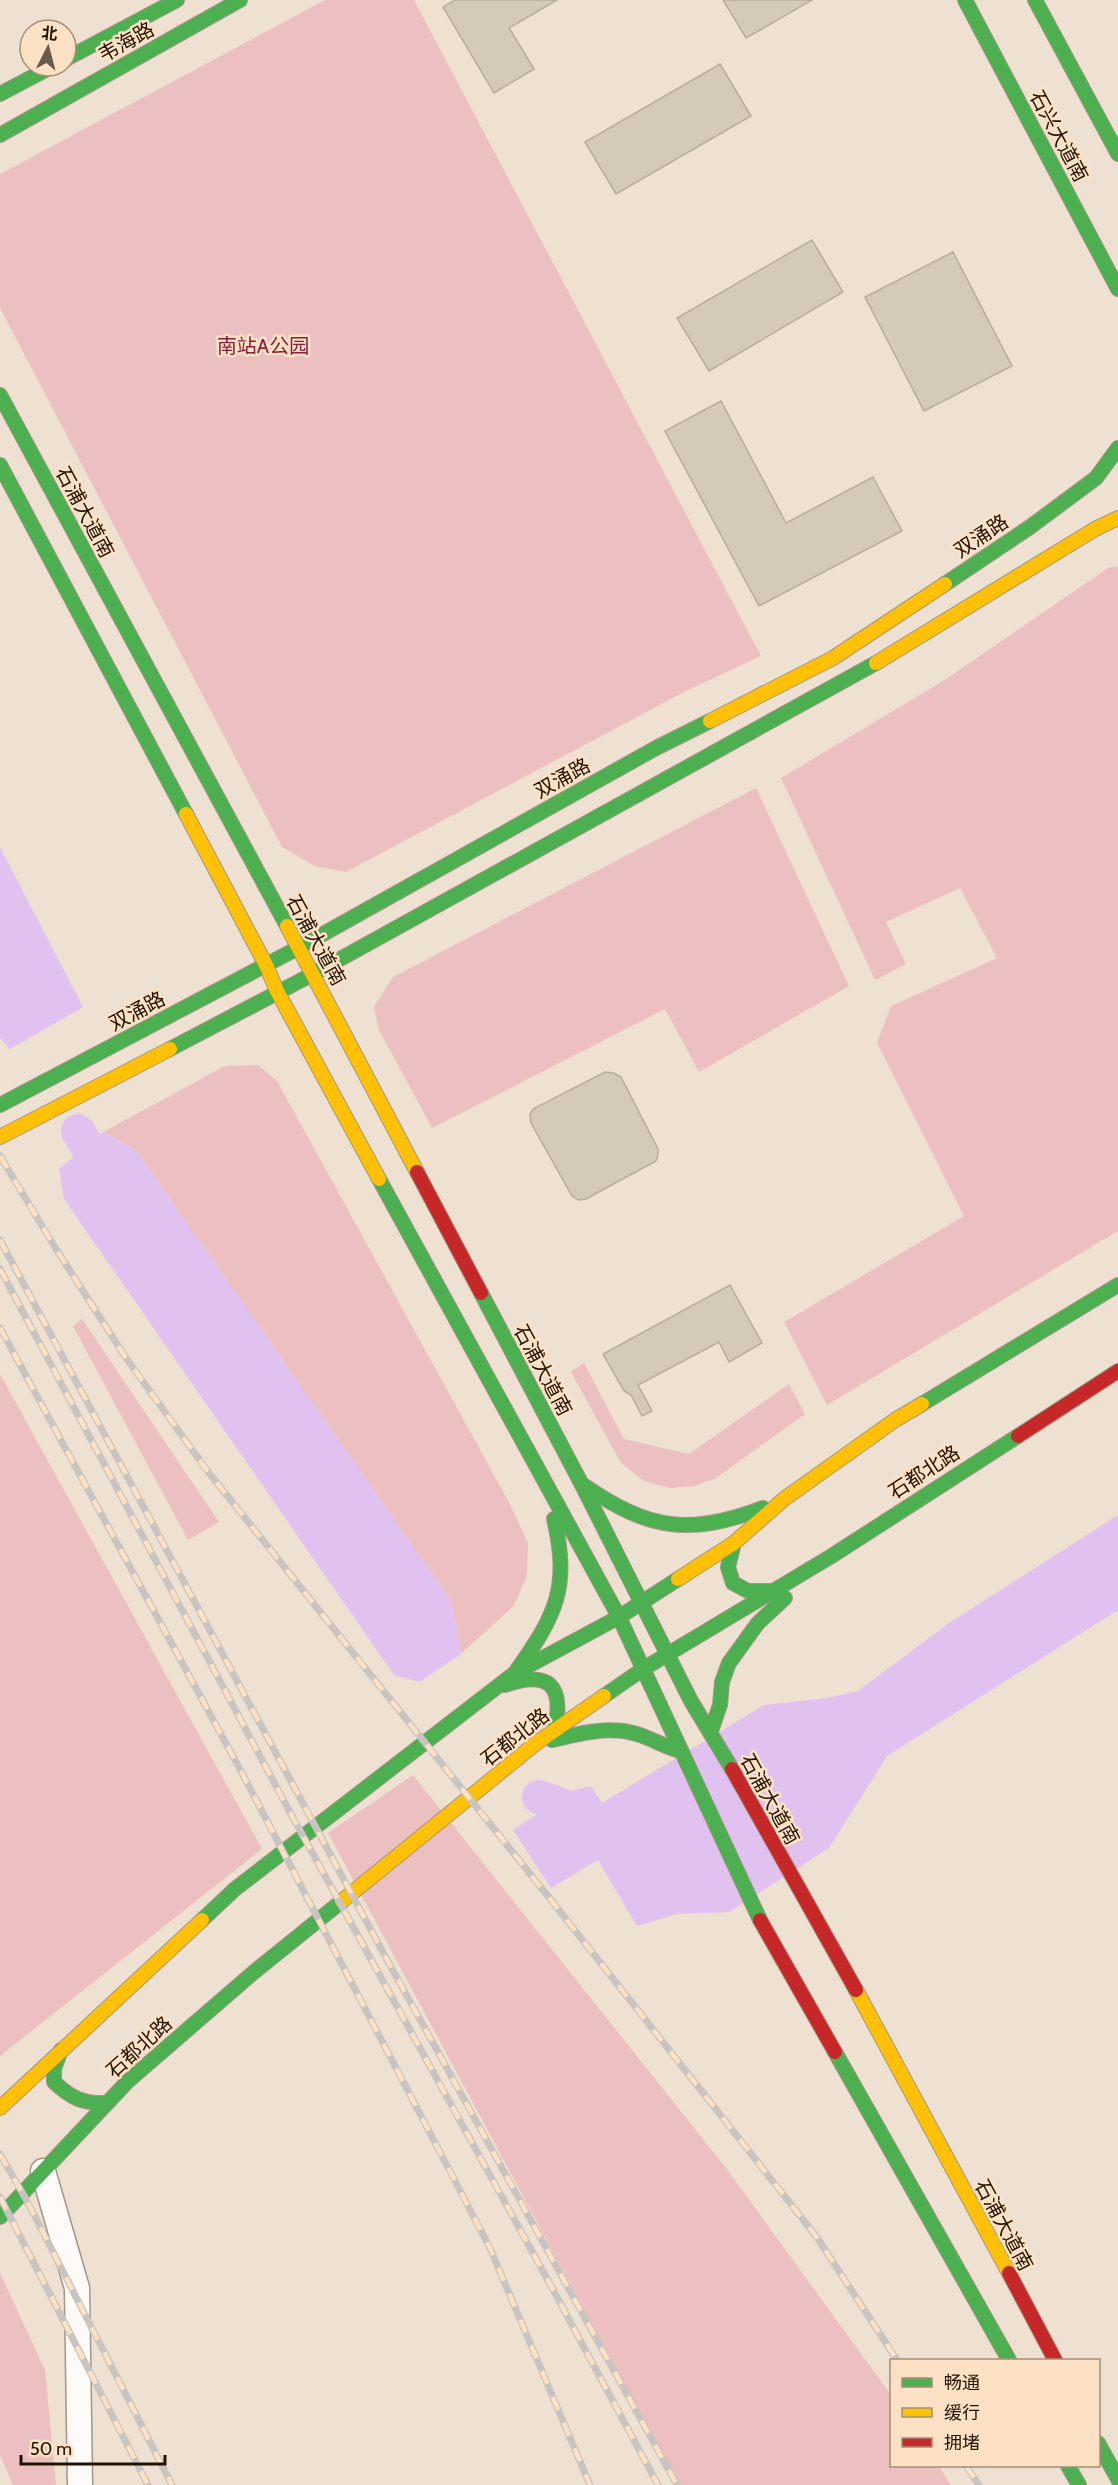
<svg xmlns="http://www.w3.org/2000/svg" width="1118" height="2485" viewBox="0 0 1118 2485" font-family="Cabin,'Noto Sans SC',sans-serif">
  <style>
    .green { fill: #ecc0c0 }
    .water { fill: #e0c1f0 }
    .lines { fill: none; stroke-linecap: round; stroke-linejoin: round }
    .river { stroke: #e0c1f0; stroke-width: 34 }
    .building { fill: #d5cab8; stroke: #b7ad9b; stroke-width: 1.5 }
    .street-casing { stroke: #a49686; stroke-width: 27 }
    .fast-casing { stroke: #a49686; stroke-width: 16 }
    .slow-casing { stroke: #a49686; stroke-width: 16 }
    .jam-casing { stroke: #a49686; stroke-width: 16 }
    .street { stroke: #fdfaf8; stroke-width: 24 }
    .fast { stroke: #4caf50; stroke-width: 14 }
    .slow { stroke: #ffc107; stroke-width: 14 }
    .jam { stroke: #c62828; stroke-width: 14 }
    .rail-casing { stroke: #c9c4bf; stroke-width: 7 }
    .rail { stroke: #fce1c5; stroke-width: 4.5; stroke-dasharray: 14; stroke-linecap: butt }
    .labels { text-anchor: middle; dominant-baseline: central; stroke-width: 5; stroke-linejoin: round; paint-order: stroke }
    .street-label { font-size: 20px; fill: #211202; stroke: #fce1c5 }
    .park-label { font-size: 20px; fill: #871f3d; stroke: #fce1c5 }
  </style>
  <rect width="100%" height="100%" fill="#efe1d2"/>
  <g class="green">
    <path d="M325,0H414L761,656L686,691L346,872L315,866L282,847L0,308V174Z"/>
    <path d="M1118,566V1231L827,1405L784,1322L964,1216L877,1043L891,1006L997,958L960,888L886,922L906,964L875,980L781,778L943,681L1108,568Z"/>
    <path d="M756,788L849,986L699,1072L665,1009L432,1128L379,1030L374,1007L393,977Z"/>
    <path d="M258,1065L277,1081L510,1504L528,1543L527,1575L514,1606L462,1653L450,1599L136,1150L103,1132L225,1066Z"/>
    <path d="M82,1319L219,1522L188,1540L73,1326Z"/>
    <path d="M584,1363L624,1439L689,1454L789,1384L805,1414L716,1478L695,1486L670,1488L644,1481L621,1463L571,1372Z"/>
    <path d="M0,1374L262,1849L0,2056Z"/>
    <path d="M413,1775L726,2168L891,2395L892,2466H939L951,2485H678L328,1833Z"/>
    <path d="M0,2273L45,2370L56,2485H13L0,2455Z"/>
  </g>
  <g class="water">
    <path d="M0,847L83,1007L10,1049L0,1038Z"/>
    <path d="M103,1132L136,1150L450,1599L462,1653L420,1682L394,1675L64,1199L59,1169Z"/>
    <path d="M1118,1515V1610L887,1756L829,1848L729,1912L677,1914L637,1926L598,1860L551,1888L513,1830L574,1790L591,1786L602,1803L764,1705L828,1698L858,1691L949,1623Z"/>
  </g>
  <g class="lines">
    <g class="river">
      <path d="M78,1131L110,1185"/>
      <path d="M539,1797L599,1819"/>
    </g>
  </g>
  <g class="building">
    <path d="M455,0H557L509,28L534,69L494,93L443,7Z"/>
    <path d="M723,0H812L746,38Z"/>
    <path d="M720,64L751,116L616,194L585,142Z"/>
    <path d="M812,240L843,292L709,371L677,318Z"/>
    <path d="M953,252L1012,366L924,411L865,297Z"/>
    <path d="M721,401L786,523L873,477L902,531L759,606L665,431Z"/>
    <path d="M605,1072L614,1073L621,1077L658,1149V1155L656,1161L586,1199L579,1200L572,1196L531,1123L530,1115L533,1109Z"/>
    <path d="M730,1285L762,1343L729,1362L719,1342L638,1385L652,1411L642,1416L631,1395L624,1391L603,1354Z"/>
  </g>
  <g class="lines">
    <g class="street-casing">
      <path id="street" d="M43,2171L77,2288L80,2485"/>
    </g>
    <g class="fast-casing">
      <g id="fast">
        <path d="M965,0L1118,289"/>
        <path d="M1035,0L1118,154"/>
        <path d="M66,59L177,0"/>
        <path d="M0,94L53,66"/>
        <path d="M0,135L240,0"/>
        <path d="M0,395L287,926"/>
        <path d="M0,465L186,814"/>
        <path d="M945,584L1030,527L1096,478L1118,448"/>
        <path d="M170,1049L313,974L876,663"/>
        <path d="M0,1105L298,948L656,748L710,721"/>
        <path d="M379,1179L619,1617L760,1920"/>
        <path d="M481,1293L581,1483L691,1701L732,1769"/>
        <path d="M922,1404L1118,1285"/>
        <path d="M585,1486C649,1530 690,1536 763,1508"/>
        <path d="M734,1543L728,1567L733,1583L748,1591H773"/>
        <path d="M517,1670C556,1615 570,1587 554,1519"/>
        <path d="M505,1685C549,1670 564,1685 555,1729"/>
        <path d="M604,1696L643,1669L830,1557L1018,1436"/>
        <path d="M711,1731L720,1705L722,1682L729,1663L758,1623L785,1598"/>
        <path d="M552,1740C581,1733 611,1725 640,1735C654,1740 666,1747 680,1751"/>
        <path d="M202,1920L235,1889L515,1673L619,1617L678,1579"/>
        <path d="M61,2050L54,2069V2082C71,2098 83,2104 107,2103"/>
        <path d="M835,2052L1009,2360"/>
        <path d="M0,2217L128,2081L254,1972L342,1901"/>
        <path d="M1098,2443L1118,2479"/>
        <path d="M1068,2466L1079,2485"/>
      </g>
    </g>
    <g class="slow-casing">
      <g id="slow">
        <path d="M876,663L1095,529L1118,518"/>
        <path d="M710,721L833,658L945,584"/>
        <path d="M186,814L266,965L277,991L379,1179"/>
        <path d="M287,926L417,1172"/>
        <path d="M0,1137L170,1049"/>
        <path d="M678,1579L734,1543L784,1499L895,1420L922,1404"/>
        <path d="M342,1901L535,1744L604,1696"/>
        <path d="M856,1990L1009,2273"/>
        <path d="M0,2108L202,1920"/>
      </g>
    </g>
    <g class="jam-casing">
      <g id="jam">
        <path d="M417,1172L481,1293"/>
        <path d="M1018,1436L1118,1371"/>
        <path d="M732,1769L856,1990"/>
        <path d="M760,1920L835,2052"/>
        <path d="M1009,2273L1055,2360"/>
      </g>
    </g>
    <use href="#street" class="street"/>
    <use href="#fast" class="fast"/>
    <use href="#slow" class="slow"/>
    <use href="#jam" class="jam"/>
    <g class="rail-casing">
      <g id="rail">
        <path d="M0,1156L56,1249L126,1358L209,1473L547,1895L816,2236L897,2360"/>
        <path d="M0,1240L385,1956L677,2485"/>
        <path d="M0,1269L292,1816L550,2284L658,2485"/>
        <path d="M0,1328L241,1771L490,2248L590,2485"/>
        <path d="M0,2154L27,2201L172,2485"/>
        <path d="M0,2197L148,2485"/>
        <path d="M966,2466L979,2485"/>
      </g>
    </g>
    <use href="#rail" class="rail"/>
  </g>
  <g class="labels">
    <g class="street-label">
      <text transform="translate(126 42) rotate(-29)">韦海路</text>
      <text transform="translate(1059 136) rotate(62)">石兴大道南</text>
      <text transform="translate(85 512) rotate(62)">石浦大道南</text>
      <text transform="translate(981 536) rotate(-34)">双涌路</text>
      <text transform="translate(562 778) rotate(-29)">双涌路</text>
      <text transform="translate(316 940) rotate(61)">石浦大道南</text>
      <text transform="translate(137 1011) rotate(-28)">双涌路</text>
      <text transform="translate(543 1370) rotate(62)">石浦大道南</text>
      <text transform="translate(924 1472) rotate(-33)">石都北路</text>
      <text transform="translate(515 1737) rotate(-38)">石都北路</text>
      <text transform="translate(770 1799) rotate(61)">石浦大道南</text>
      <text transform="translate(139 2047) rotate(-42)">石都北路</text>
      <text transform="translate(1004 2225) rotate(62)">石浦大道南</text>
    </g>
    <g class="park-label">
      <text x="263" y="346">南站A公园</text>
    </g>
  </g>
  <rect x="890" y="2359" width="210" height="108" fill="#fce1c5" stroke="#a48e77" stroke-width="1.5"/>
  <rect x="902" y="2378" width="30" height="9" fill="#4caf50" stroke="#a48e77" stroke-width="1.5"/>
  <text x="944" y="2389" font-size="18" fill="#211202">畅通</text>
  <rect x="902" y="2408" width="30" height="9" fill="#ffc107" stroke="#a48e77" stroke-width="1.5"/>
  <text x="944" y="2419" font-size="18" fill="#211202">缓行</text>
  <rect x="902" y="2438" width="30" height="9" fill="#c62828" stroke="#a48e77" stroke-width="1.5"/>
  <text x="944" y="2449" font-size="18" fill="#211202">拥堵</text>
  <g transform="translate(48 48) rotate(6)"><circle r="28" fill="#fce1c5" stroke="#a48e77" stroke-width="1.5"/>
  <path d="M0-4.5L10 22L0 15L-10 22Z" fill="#695a4b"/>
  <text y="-9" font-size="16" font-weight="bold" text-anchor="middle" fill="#211202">北</text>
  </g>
  <path d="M21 2455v9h144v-9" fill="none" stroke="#211202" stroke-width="3"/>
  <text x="30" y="2455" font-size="18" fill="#211202" stroke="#fce1c5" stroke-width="4.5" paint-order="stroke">50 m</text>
</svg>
